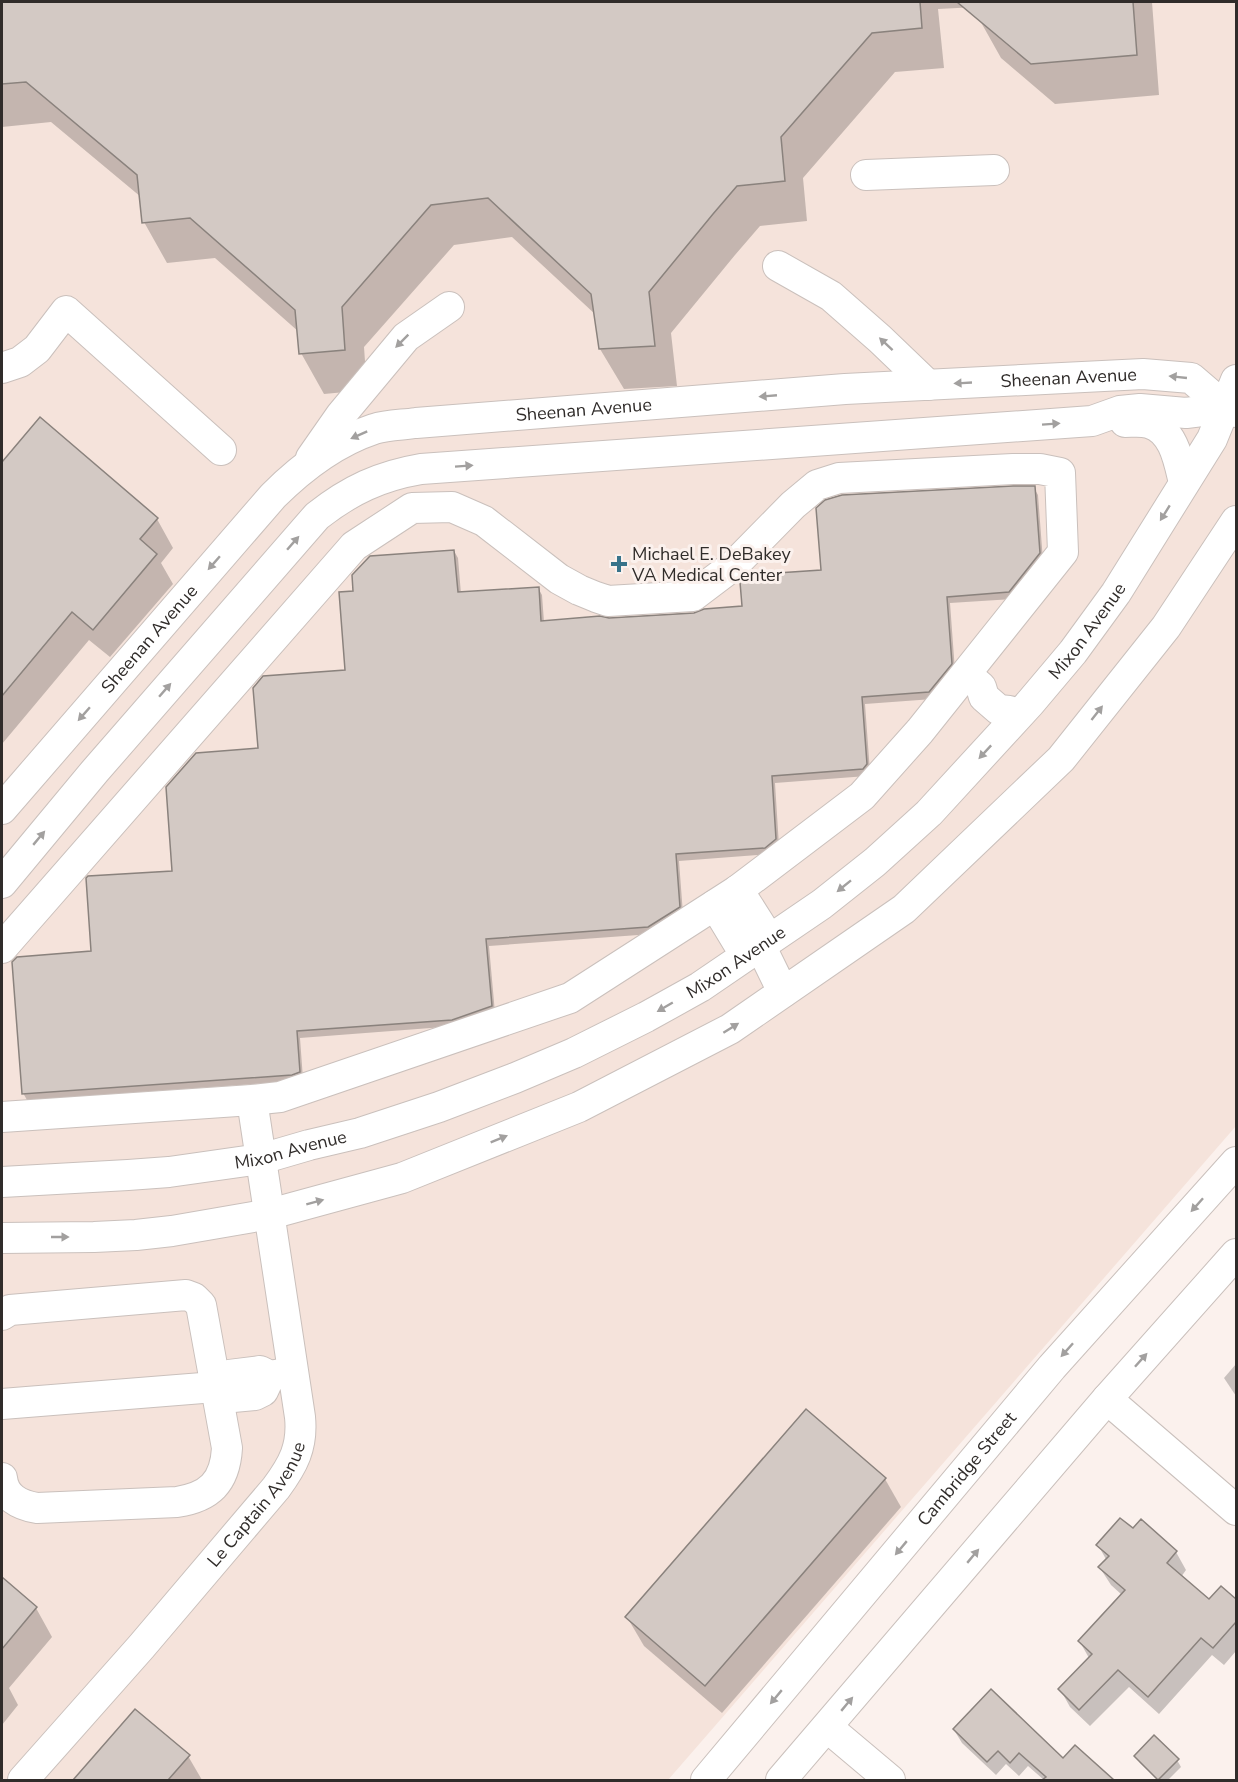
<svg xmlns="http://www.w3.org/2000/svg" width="1238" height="1782" viewBox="0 0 1238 1782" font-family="'Nunito Sans',sans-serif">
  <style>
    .built { fill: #f5e3db }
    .shadow { fill: #0003 }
    .building { fill: #d3c9c4; stroke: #8a827d; stroke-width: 1.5 }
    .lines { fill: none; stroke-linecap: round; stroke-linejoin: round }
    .minor-casing { stroke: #cac0bc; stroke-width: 32 }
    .minor { stroke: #fff; stroke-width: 30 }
    .oneway { fill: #a2a09f }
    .poi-dot { fill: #37738a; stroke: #fbf1ed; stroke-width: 2 }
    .labels { text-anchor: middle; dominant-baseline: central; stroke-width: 6; stroke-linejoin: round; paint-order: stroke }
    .street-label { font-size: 18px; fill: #302c2a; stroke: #fbf1ed }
    .poi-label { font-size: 18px; fill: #302c2a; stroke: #fbf1ed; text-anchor: start }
  </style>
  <rect width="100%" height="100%" fill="#fbf1ed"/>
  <path class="built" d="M2,2H1236V1126L668,1780H2Z"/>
  <g class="shadow">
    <path d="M2,2H1152L1159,95L1055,104L1001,58L978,17L977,7L938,9L944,68L895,72L803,178L807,221L760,226L735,255L671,333L677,386L624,389L600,349L596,315L512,237L454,245L364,347L367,390L324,394L301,353L299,332L215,258L167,263L144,222L141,197L51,122L2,127Z"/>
    <path d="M40,419L157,519L173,548L161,563L173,584L110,657L89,640L2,744V464Z"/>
    <path d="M1034,488L1038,495L1043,561L1013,599L950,603L955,671L933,699L865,704L870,772L867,776L775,783L779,846L769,854L679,861L683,914L652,934L489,946L495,1013L457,1026L300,1038L303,1079L297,1081L27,1100L23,1093L93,953L174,872L260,750L346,672L355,593L454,551L458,558L461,594L538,588L542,595L544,622L694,615L743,608L822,571Z"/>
    <path d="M1236,1364V1396L1224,1378Z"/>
    <path d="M885,1479L901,1507L722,1713L644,1646L627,1617Z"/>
    <path d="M1141,1521L1176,1552L1186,1570L1181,1577L1209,1602L1221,1588L1236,1601V1651L1224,1665L1212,1655L1159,1714L1129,1687L1090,1726L1070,1707L1060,1689L1089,1658L1080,1642L1122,1595L1111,1585L1100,1568L1107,1561L1098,1545L1133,1530Z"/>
    <path d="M2,1579L36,1608L52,1637L9,1688L18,1705L2,1725Z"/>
    <path d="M135,1711L188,1756L202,1780H75Z"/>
    <path d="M954,1730L1063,1760L1075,1747L1112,1780H1044L1028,1766L1019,1776L1006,1764L996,1775L962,1743Z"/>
    <path d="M1136,1756L1177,1760L1181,1767L1168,1780H1158L1140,1763Z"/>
  </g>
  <g class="building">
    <path d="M2,2H920L922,28L872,33L781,137L785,181L737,186L713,214L649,292L655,346L599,349L591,294L488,198L431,205L342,307L345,350L299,354L295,310L190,218L142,223L137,175L26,82L2,84Z"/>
    <path d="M957,2H1133L1137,55L1031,64Z"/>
    <path d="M40,417L158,518L140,539L157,554L93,630L72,612L2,696V462Z"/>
    <path d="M1013,486H1035L1040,553L1009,592L947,597L952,664L929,692L862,697L867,764L863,769L772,776L776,839L765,848L676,854L680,907L648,927L486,939L492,1006L452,1020L297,1031L300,1072L292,1075L22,1094L12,962L17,957L91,951L86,878L88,876L172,871L166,787L196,753L258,748L253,688L263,676L345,670L339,592L353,591L352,575L370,556L454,550L458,592L539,587L541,621L600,616L609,618L694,613L704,609L742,606L740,582L748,575L821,570L816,508L825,500L842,495Z"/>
    <path d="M806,1409L886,1478L705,1686L625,1617Z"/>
    <path d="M1120,1518L1133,1528L1141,1519L1177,1551L1167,1563L1209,1599L1221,1586L1236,1599V1622L1213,1648L1201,1638L1148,1697L1118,1670L1079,1710L1058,1689L1092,1654L1078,1641L1125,1590L1098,1567L1109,1556L1096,1545Z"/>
    <path d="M2,1577L37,1607L2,1649Z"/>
    <path d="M991,1689L1063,1758L1075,1745L1114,1780H1042L1046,1777L1019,1753L1010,1763L998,1751L987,1762L953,1729Z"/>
    <path d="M135,1709L190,1755L168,1780H73Z"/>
    <path d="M1154,1735L1179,1759L1158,1780L1134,1756Z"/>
  </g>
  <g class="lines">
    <g class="minor-casing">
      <g id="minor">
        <path d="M866,175L994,170"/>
        <path d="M778,266L831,296L880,339L928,385"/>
        <path d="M2,368L20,362L37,349L66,311L221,450"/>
        <path d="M1125,422C1133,422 1142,421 1149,423C1174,430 1179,462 1184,483"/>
        <path d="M311,458L341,415L406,337L449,307"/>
        <path d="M966,674L981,687L984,697L999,710L1009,711"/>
        <path id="s1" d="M2,809L273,496C301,468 335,442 374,429C387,425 402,425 416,423L845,389L1143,374L1191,378L1226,408L1236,412"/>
        <path d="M2,883L95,771L317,516C350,490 380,476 421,469L1092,421L1120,411L1140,409L1186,413L1226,408"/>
        <path d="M738,890L761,926V947L783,992"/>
        <path d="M715,905L738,943L761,947"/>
        <path d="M2,948L354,546L412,508L452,507L484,521L559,579L579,590L596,597L608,601L693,596L734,565L793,505L817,485L839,478L1013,469H1040L1060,473L1063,552L920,731L862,796L738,890L570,998L280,1097L252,1100L2,1117"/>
        <path id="s2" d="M2,1182L128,1175L169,1172L261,1159L309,1145L360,1133L439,1107L515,1078L574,1053L646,1017L700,987L822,904L875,862L929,813L1030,703L1073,652L1116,593L1212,439L1236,380"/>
        <path d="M2,1238L94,1237L136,1235L172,1231L270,1214L402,1178L579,1107L730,1029L904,909L1061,759L1166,627L1236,521"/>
        <path d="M2,1315L10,1310L186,1295L194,1298L201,1305L227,1448C225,1483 209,1497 177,1502L37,1508C19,1505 4,1497 2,1478"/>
        <path d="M270,1376L263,1391L255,1395L233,1397L215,1387L229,1375L260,1371L270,1376L292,1372"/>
        <path d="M1107,1399L1236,1510"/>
        <path d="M2,1404L215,1387"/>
        <path d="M827,1727L890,1780"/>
        <path id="s3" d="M23,1780L141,1647L276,1488C293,1465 303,1447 300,1417L252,1100"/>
        <path id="s4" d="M706,1780L1052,1367L1236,1162"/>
        <path d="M781,1780L1107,1399L1236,1254"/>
      </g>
    </g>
    <use href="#minor" class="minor"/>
  </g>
  <defs><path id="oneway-solid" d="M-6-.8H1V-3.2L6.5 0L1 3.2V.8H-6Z" transform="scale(1.5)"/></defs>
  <g class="oneway">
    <use href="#oneway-solid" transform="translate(402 341) rotate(135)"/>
    <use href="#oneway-solid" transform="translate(886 344) rotate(-137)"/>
    <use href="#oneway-solid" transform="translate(1178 377) rotate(-174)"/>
    <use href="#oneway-solid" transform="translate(963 383) rotate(177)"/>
    <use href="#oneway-solid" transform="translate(768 396) rotate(175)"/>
    <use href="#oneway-solid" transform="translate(1051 424) rotate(-4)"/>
    <use href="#oneway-solid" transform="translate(359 435) rotate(156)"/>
    <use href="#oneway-solid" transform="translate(464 466) rotate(-4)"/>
    <use href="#oneway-solid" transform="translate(1165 513) rotate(122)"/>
    <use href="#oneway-solid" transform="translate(293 543) rotate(-49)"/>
    <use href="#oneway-solid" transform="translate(214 563) rotate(131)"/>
    <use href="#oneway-solid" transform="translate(165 690) rotate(-49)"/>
    <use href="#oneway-solid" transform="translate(1097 713) rotate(-52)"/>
    <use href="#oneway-solid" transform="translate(84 714) rotate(131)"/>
    <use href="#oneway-solid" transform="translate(985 752) rotate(133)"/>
    <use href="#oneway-solid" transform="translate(39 838) rotate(-50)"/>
    <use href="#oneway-solid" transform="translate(844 886) rotate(141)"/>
    <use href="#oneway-solid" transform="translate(665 1007) rotate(150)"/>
    <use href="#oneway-solid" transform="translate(731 1028) rotate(-32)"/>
    <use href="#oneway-solid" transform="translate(499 1139) rotate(-22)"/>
    <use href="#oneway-solid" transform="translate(315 1202) rotate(-15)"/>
    <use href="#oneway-solid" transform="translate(1197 1205) rotate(132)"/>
    <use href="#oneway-solid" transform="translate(60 1237)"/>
    <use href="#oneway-solid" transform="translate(1067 1350) rotate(132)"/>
    <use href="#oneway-solid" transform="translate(1141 1360) rotate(-48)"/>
    <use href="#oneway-solid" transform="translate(901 1548) rotate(130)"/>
    <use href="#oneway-solid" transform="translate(973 1556) rotate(-50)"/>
    <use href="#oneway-solid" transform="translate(776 1697) rotate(130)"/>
    <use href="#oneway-solid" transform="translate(847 1704) rotate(-50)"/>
  </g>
  <path class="poi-dot" d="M616 555h6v6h6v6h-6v6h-6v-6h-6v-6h6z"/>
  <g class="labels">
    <g class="street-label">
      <text stroke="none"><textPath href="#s1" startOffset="1233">Sheenan Avenue</textPath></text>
      <text stroke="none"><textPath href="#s1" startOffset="747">Sheenan Avenue</textPath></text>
      <text stroke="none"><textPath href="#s2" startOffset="1263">Mixon Avenue</textPath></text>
      <text stroke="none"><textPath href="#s1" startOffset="225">Sheenan Avenue</textPath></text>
      <text stroke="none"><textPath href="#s2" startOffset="777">Mixon Avenue</textPath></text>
      <text stroke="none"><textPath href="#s2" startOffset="291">Mixon Avenue</textPath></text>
      <text stroke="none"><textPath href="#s4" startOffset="406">Cambridge Street</textPath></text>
      <text stroke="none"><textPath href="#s3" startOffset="362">Le Captain Avenue</textPath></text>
    </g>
    <g class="poi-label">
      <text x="632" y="554">Michael E. DeBakey<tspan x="632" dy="21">VA Medical Center</tspan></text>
    </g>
  </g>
  <rect width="1238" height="1782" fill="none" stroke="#302c2a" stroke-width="6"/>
</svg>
